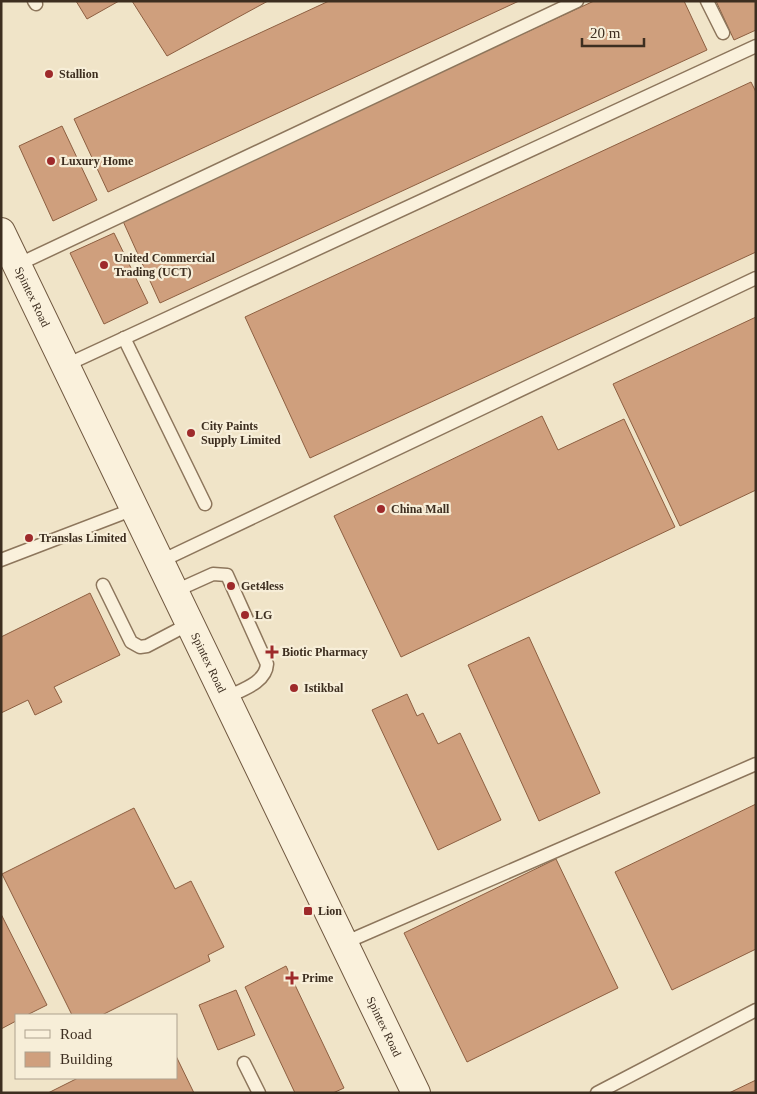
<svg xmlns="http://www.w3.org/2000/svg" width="757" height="1094" viewBox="0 0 757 1094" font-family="'Times New Roman',serif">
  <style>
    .building { fill: #cf9f7d; stroke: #8d5f41 }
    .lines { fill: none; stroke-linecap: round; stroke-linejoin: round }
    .lane-casing { stroke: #8d765c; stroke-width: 15 }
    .secondary-casing { stroke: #6f573f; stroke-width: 30 }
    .lane { stroke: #faf1dc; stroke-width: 12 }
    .secondary { stroke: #faf1dc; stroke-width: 28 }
    .poi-dot { fill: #9e2a2b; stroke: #f7eed8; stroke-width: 2 }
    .labels { text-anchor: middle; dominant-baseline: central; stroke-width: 4.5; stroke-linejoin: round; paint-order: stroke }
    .poi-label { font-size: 12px; font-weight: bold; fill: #3d2e20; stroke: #f7eed8; text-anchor: start }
    .street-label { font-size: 12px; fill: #3d2e20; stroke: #f7eed8 }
  </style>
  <rect width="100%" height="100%" fill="#f0e4c8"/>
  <g class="building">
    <path d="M76,1H119L87,19Z"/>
    <path d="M132,1H268L167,56Z"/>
    <path d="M329,1H519L108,192L74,119Z"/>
    <path d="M594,1H684L707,50L160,303L122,219Z"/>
    <path d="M716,1H756V30L734,40Z"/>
    <path d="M751,82L756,92V252L310,458L245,317Z"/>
    <path d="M62,126L97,200L53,221L19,146Z"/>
    <path d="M114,233L148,303L104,324L70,253Z"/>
    <path d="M756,317V490L680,526L613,384Z"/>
    <path d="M542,416L558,450L624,419L675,527L401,657L334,516Z"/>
    <path d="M90,593L120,655L54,687L62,702L35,715L28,700L1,713V637Z"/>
    <path d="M529,637L600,793L539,821L468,665Z"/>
    <path d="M407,694L417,716L423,713L438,744L460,733L501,820L438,850L372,710Z"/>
    <path d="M756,804V949L672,990L615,872Z"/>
    <path d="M134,808L175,889L191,881L224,947L208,955L210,961L102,1015H72L2,874Z"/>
    <path d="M556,859L618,988L467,1062L404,933Z"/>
    <path d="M1,914L47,1005L27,1015H16V1021L1,1029Z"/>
    <path d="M286,966L344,1088L333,1093H295L245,987Z"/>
    <path d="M236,990L255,1035L218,1050L199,1005Z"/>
    <path d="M176,1056L194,1093H48L78,1078H176Z"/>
    <path d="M756,1080V1093H729Z"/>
  </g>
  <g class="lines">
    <g class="lane-casing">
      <g id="lane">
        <path d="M34,1L36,4"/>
        <path d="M707,1L723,33"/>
        <path d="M17,265L577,1"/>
        <path d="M124,338L205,504"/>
        <path d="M64,366L756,46"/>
        <path d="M1,560L134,509"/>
        <path d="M159,562L756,278"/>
        <path d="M103,585L131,642L140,647L147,646L189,624"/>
        <path d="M173,592L213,574L227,575L267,664C266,683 241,690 225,698"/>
        <path d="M344,943L756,764"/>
        <path d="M244,1063L259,1093"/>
        <path d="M597,1093L756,1010"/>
      </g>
    </g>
    <g class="secondary-casing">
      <g id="secondary">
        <path id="s1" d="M1,232L416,1093"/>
      </g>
    </g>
    <use href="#lane" class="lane"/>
    <use href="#secondary" class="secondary"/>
  </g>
  <g class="poi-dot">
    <circle cx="49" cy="74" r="5"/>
    <circle cx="51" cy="161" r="5"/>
    <circle cx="104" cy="265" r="5"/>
    <circle cx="191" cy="433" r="5"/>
    <circle cx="381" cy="509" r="5"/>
    <circle cx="29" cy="538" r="5"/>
    <circle cx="231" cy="586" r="5"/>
    <circle cx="245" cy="615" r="5"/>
    <path d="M269.5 644.5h5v5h5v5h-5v5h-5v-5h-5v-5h5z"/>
    <circle cx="294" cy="688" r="5"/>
    <rect x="303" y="906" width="10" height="10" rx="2.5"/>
    <path d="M289.5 970.5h5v5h5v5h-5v5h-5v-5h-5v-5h5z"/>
  </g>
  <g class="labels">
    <g class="poi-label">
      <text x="59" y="74">Stallion</text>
      <text x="61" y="161">Luxury Home</text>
      <text x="114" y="258">United Commercial<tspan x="114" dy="14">Trading (UCT)</tspan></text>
      <text x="201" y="426">City Paints<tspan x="201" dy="14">Supply Limited</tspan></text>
      <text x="391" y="509">China Mall</text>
      <text x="39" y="538">Translas Limited</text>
      <text x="241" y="586">Get4less</text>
      <text x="255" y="615">LG</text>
      <text x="282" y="652">Biotic Pharmacy</text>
      <text x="304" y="688">Istikbal</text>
      <text x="318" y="911">Lion</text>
      <text x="302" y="978">Prime</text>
    </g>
    <g class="street-label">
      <text stroke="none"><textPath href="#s1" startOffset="72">Spintex Road</textPath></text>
      <text stroke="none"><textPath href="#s1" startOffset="478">Spintex Road</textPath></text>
      <text stroke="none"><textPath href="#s1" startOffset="882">Spintex Road</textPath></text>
    </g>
  </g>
  <rect width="757" height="1094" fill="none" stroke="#3d2e20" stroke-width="5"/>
  <rect x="15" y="1014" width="162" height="65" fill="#f7eed8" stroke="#ada18e"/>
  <rect x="25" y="1030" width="25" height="8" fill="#faf1dc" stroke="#ada18e"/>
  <text x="60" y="1039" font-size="15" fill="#3d2e20">Road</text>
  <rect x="25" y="1052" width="25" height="15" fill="#cf9f7d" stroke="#ada18e"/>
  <text x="60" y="1064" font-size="15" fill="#3d2e20">Building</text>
  <path d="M582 38v8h62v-8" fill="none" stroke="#3d2e20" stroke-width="2.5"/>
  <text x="590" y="38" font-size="15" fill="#3d2e20" stroke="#f7eed8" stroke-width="4" paint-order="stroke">20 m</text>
</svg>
